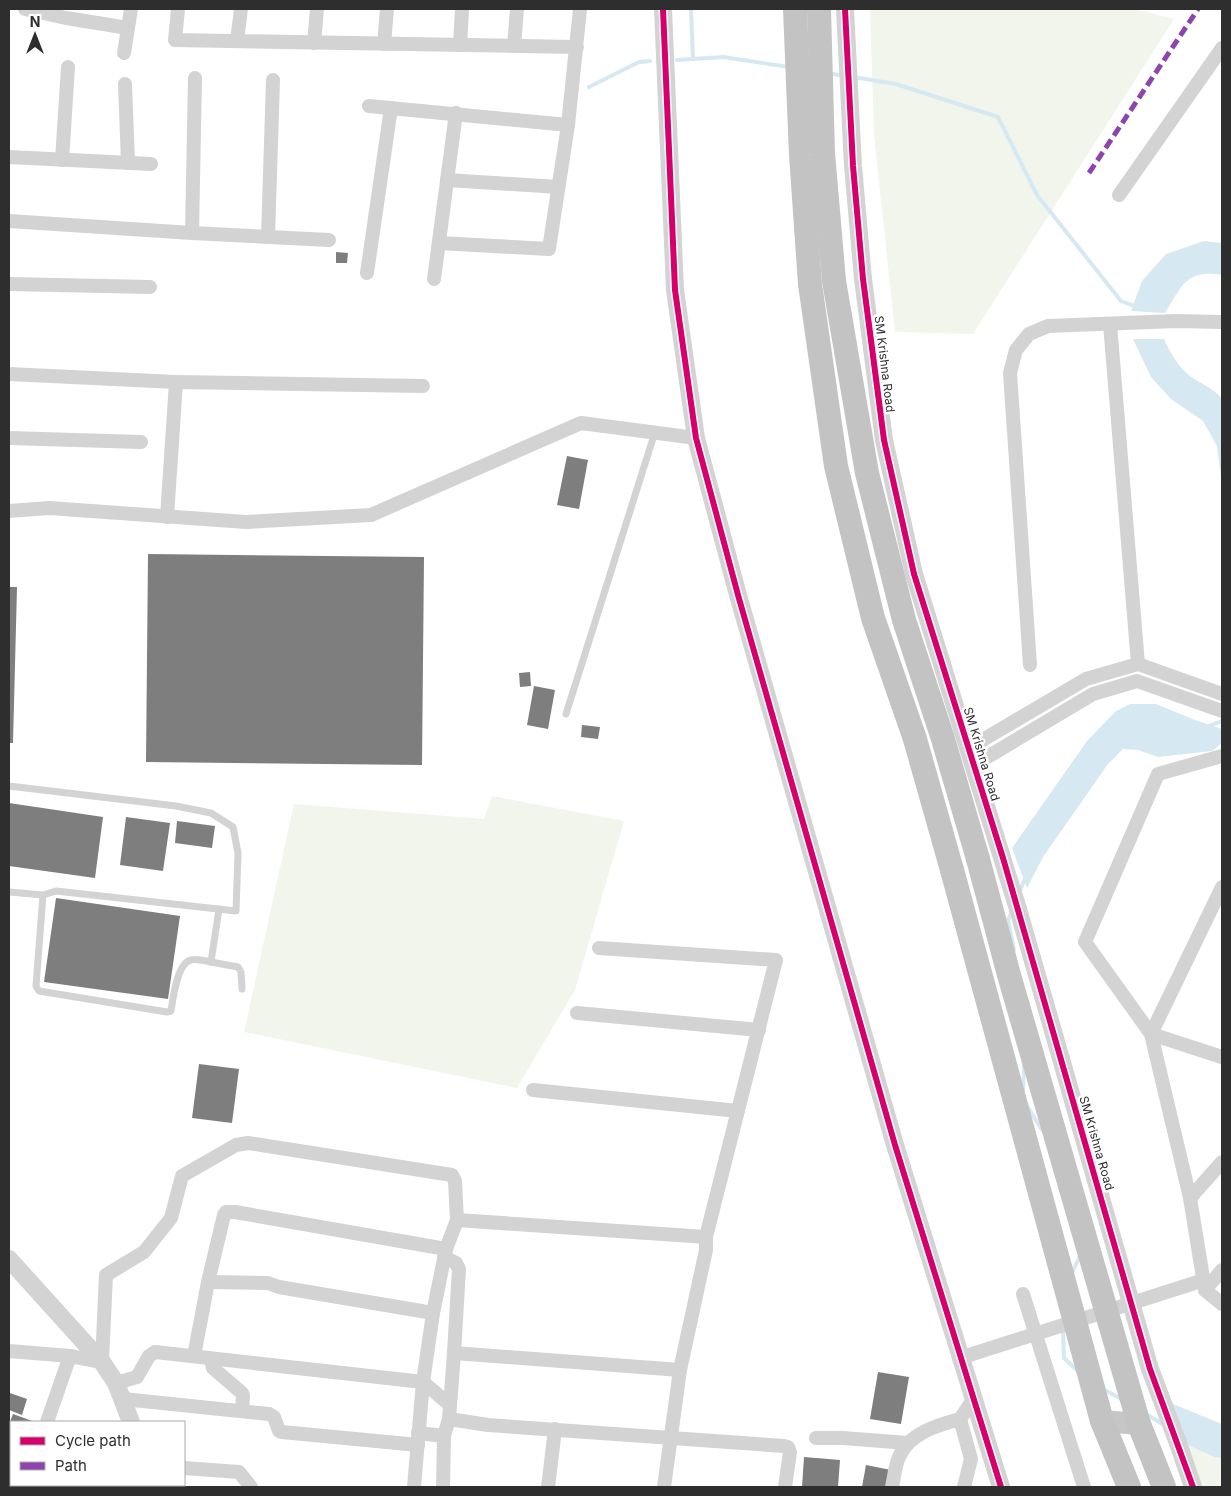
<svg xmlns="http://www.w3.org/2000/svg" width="1231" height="1496" viewBox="0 0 1231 1496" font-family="Inter,sans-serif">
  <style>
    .green { fill: #f1f5eb }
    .water { fill: #d6e9f2 }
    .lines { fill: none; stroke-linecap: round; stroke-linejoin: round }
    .stream { stroke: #d6e9f2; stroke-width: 4 }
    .building { fill: #7e7e7e }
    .service { stroke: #d3d3d3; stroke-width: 7 }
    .minor { stroke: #d3d3d3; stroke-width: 14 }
    .tertiary { stroke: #d3d3d3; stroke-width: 18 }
    .primary { stroke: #c6c6c6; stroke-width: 22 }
    .trunk { stroke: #c3c3c3; stroke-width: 24 }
    .minor-bridge { stroke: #d3d3d3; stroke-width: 14 }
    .tertiary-bridge { stroke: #d3d3d3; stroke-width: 18 }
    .trunk-bridge { stroke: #c3c3c3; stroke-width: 24 }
    .quiet { stroke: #8e44ad; stroke-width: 5; stroke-dasharray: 10 5; stroke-linecap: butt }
    .cycleway-casing { stroke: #fff; stroke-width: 9 }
    .cycleway { stroke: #d6006c; stroke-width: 6 }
    .labels { text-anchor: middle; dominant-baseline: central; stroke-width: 5; stroke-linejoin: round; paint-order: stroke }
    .street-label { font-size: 12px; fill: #2e2e2e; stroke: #fff }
  </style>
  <rect width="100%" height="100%" fill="#fff"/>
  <g class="green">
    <path d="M870,9H1135L1174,19L973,334L895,332L874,134Z"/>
    <path d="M492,796L624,821L575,990L517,1088L244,1032L294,804L484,819Z"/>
    <path d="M1186,1444L1214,1457L1222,1458V1487H1201Z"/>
  </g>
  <g class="water">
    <path d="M1204,241L1222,243V275C1186,269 1182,286 1165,313L1131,311L1142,281L1166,254Z"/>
    <path d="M1133,339H1164C1170,352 1178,367 1190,376C1201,384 1214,388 1222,399V486L1217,446L1203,421L1171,399L1151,377Z"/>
    <path d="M1130,704H1156L1195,720L1222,729V743L1212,751L1158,757L1138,750L1123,749L1108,764L1043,857L1027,888L1012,848L1087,741L1116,711Z"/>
    <path d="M1173,1404L1222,1424V1458L1214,1457L1186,1444Z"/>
  </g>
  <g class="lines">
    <g class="stream">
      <path d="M691,9L693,59"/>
      <path d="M677,60L723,57L789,67"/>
      <path d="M828,73L844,76"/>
      <path d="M853,77L896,84L998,117L1037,195L1121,301L1137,307"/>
      <path d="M589,87L639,62L650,61"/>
      <path d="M1206,727L1222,721"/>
      <path d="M1019,893L1026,876"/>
      <path d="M1012,911L1008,920L1014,950"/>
      <path d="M1023,1091L1024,1065"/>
      <path d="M1027,1106L1042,1130"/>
      <path d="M1071,1275L1081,1254"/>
      <path d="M1063,1328L1064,1358L1079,1372"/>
      <path d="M1103,1389L1123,1400"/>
      <path d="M1146,1414L1164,1425"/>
    </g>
  </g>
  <g class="building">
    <path d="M336,252L348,253L347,263H336Z"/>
    <path d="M567,456L588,460L579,509L557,505Z"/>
    <path d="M148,554L424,557L422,765L146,762Z"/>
    <path d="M9,587H17L13,743H9Z"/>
    <path d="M530,672L531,686L520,687L519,673Z"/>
    <path d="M534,686L555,690L548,729L527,725Z"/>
    <path d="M582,725L600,727L598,739L581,737Z"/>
    <path d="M9,803L103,817L95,878L9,866Z"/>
    <path d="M126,817L170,823L163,871L120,865Z"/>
    <path d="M177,821L215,826L212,848L175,843Z"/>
    <path d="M56,898L180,916L168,999L44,982Z"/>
    <path d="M199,1064L239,1069L232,1123L192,1118Z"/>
    <path d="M878,1372L909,1377L901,1424L870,1419Z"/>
    <path d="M10,1393L27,1399L22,1415L9,1410Z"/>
    <path d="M13,1414L35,1422H11V1434L9,1433V1424Z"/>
    <path d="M804,1457L840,1460L838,1487H802Z"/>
    <path d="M866,1465L891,1470L887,1487H862Z"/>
  </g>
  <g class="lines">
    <g class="service">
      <path d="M566,714L655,432"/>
      <path d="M9,786L176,806L211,813L233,827L238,853L236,911L56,891L43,895L9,892"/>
      <path d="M43,895L36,986L39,991L167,1012L171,1011C173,998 177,963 191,960C196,958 205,961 211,962"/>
      <path d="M219,909L211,962L238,967L241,972L242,989"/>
    </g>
    <g class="minor">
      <path d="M25,9L66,18L128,28"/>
      <path d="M178,9L175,40L577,47"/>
      <path d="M237,41L241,9"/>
      <path d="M314,43L317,9"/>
      <path d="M384,44L387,9"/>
      <path d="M460,45L462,9"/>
      <path d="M514,46L517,9"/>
      <path d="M124,53L131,9"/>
      <path d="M125,84L128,163"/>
      <path d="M369,106L568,125"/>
      <path d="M9,157L151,164"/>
      <path d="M62,160L68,67"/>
      <path d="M447,180L558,187"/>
      <path d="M1119,195L1222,48"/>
      <path d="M9,221L192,233L329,240"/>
      <path d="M192,233L195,78"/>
      <path d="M268,237L273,80"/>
      <path d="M439,243L549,249L568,125L580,9"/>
      <path d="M367,273L391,108"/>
      <path d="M434,279L456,113"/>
      <path d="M9,284L150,287"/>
      <path d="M1110,324L1138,664"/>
      <path d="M9,374L176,382"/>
      <path d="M9,438L141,442"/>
      <path d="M9,511L49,508L246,522L371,515L581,423L696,438"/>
      <path d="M167,517L176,382L423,386"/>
      <path d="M1030,665L1010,373L1016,350L1029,334L1048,326L1176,321L1222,322"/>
      <path d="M969,748L1086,679L1138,664L1222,694"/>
      <path d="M1222,756L1158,774L1085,942L1151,1034L1190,1198L1205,1290L1222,1304"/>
      <path d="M974,765L1093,694L1137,681L1222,711"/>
      <path d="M599,948L776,960L706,1237V1250L680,1370L664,1487"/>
      <path d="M577,1013L759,1030"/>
      <path d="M1151,1034L1222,887"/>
      <path d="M1151,1034L1222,1057"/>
      <path d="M533,1090L738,1111"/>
      <path d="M1190,1198L1222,1162"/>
      <path d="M457,1220L706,1237"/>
      <path d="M444,1257L456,1263L459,1269L454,1353L449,1419L444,1436"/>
      <path d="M208,1282L268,1283L279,1287L433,1313"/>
      <path d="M1205,1290L1222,1270"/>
      <path d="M9,1351L70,1356L102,1362L106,1275L144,1252L171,1218L182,1176L236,1145L248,1143L452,1175L455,1181L457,1220L446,1249L433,1313L423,1382L414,1487"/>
      <path d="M454,1353L680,1370"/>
      <path d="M194,1356L208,1282L224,1215L226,1212H235L446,1249"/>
      <path d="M960,1358L1204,1280"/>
      <path d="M211,1359L213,1368L242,1393L243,1396L242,1411"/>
      <path d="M116,1383L137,1377L149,1356L155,1352L423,1382L450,1405"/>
      <path d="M123,1399L269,1414L274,1417L279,1431L282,1432L418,1445"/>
      <path d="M1059,1408L1084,1487"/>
      <path d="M449,1419L488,1425L784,1446L788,1447L790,1452L785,1487"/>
      <path d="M47,1422L70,1356"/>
      <path d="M418,1433L444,1436L443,1487"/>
      <path d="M816,1438H843L908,1443"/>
      <path d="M184,1468L239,1472L251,1487"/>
      <path d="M25,1487V1485"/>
      <path d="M548,1487L555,1429"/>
      <path d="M892,1487C894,1478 895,1466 899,1457C909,1433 938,1425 960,1419"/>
      <path d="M964,1487L971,1459L960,1419L973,1400"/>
    </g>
    <g class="tertiary">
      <path d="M663,9L675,290L696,438L738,595L895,1145L1001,1487"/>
      <path d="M845,9L853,166L863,279L884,440L914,574L1018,909"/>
      <path d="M9,1259L102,1362L116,1383L131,1422"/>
      <path d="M1178,1443L1193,1487"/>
      <path d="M144,1485L145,1487"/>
    </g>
    <path class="primary" d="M1102,1421L1139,1424"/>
    <g class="trunk">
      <path d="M795,9L801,155L810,284L836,466L873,618L915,739L952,870"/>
      <path d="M819,9L823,153L834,281L867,473L904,620L943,739L978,859"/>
      <path d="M1102,1421L1129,1487"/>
      <path d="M1139,1424L1164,1487"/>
    </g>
    <path class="minor-bridge" d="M1023,1294L1059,1408"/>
    <path class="tertiary-bridge" d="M1018,909L1150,1369L1178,1443"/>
    <g class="trunk-bridge">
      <path d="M978,859L1009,975L1139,1424"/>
      <path d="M952,870L1102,1421"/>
    </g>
    <path class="quiet" d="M1089,173L1198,9"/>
    <g class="cycleway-casing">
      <g id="cycleway">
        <path d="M663,9L675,290L696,438L738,595L895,1145L1001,1487"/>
        <path d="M845,9L853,166L863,279L884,440L914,574L1003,858L1150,1369L1193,1487"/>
      </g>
    </g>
    <use href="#cycleway" class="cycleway"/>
  </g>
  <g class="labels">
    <g class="street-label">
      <text transform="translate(885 364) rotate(83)">SM Krishna Road</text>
      <text transform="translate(982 754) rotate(73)">SM Krishna Road</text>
      <text transform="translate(1097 1143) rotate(74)">SM Krishna Road</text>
    </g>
  </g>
  <rect width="1231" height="1496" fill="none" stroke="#2e2e2e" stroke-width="20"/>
  <rect x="10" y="1421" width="175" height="65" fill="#ffffff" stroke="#ababab"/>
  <rect x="20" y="1437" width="25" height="8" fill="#d6006c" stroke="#ababab"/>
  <text x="55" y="1446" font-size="15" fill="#2e2e2e">Cycle path</text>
  <rect x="20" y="1462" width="25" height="8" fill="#8e44ad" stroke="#ababab"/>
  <text x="55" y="1471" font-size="15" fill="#2e2e2e">Path</text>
  <g transform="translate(35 35)" stroke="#ffffff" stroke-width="4" paint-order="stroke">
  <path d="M0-4L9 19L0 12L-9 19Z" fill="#2e2e2e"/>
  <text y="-8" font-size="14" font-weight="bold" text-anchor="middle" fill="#2e2e2e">N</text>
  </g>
</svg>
